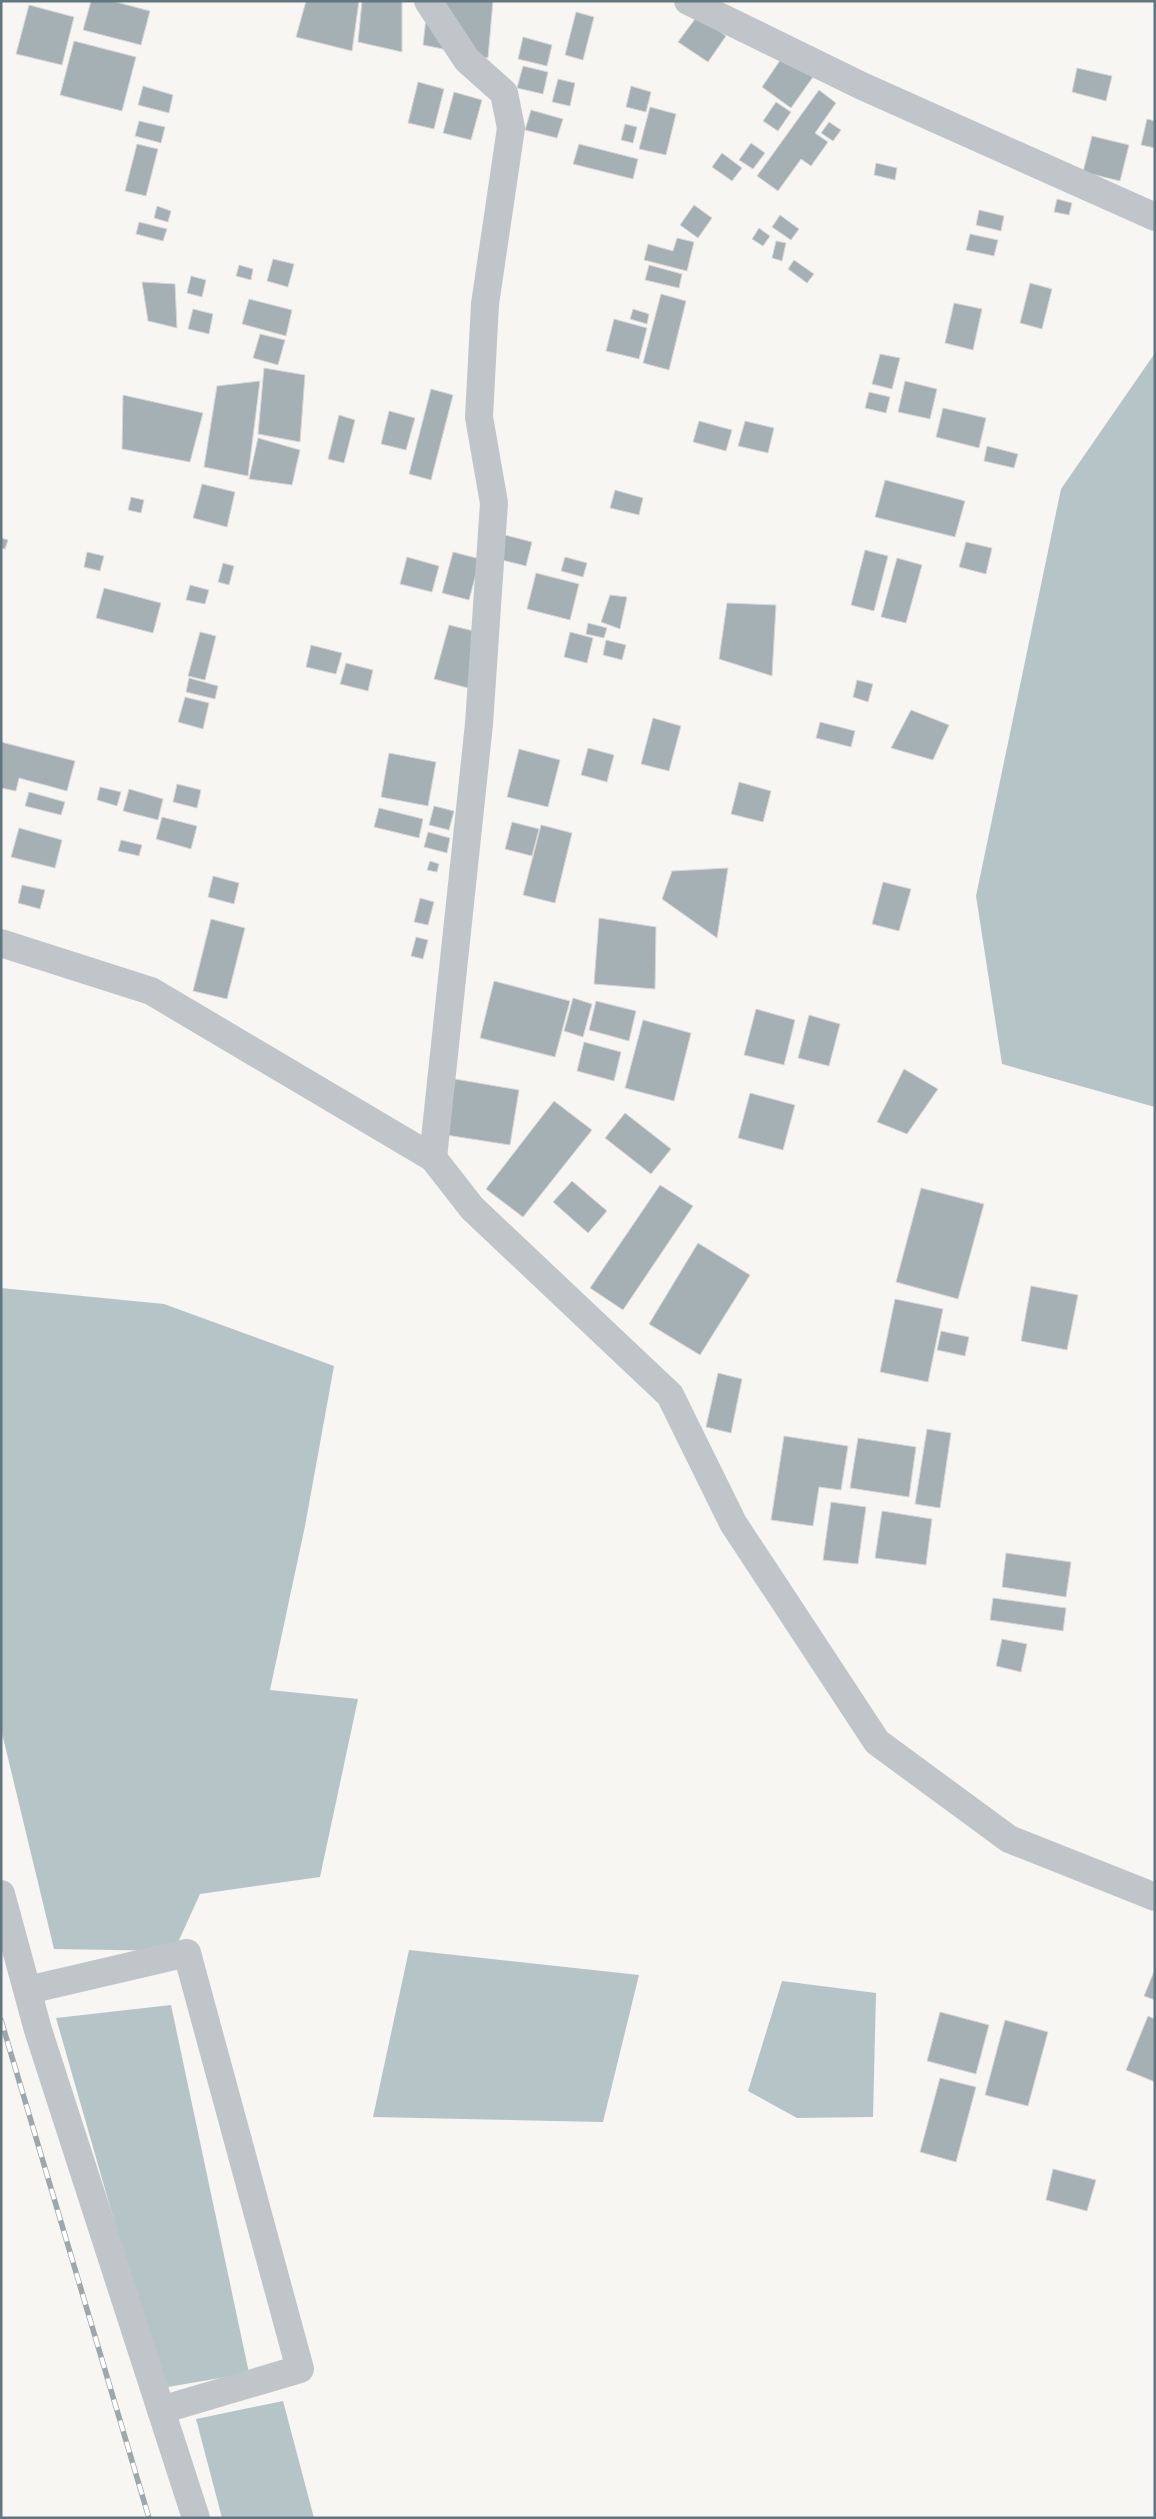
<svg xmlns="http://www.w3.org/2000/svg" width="1156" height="2519" viewBox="0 0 1156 2519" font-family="Karla,sans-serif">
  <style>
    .water { fill: #b5c5c7 }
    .building { fill: #a4b0b3; stroke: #d8d8d6 }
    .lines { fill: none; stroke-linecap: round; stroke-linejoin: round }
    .minor { stroke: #bfc5c8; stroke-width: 28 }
    .rail-casing { stroke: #9ea8ac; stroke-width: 5.5 }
    .rail { stroke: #fff; stroke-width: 4; stroke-dasharray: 11; stroke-linecap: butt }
  </style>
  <rect width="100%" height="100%" fill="#f7f6f3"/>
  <g class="water">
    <path d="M1155,353V1107L1002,1064L976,896L1061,489Z"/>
    <path d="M1,1288L164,1304L334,1366L305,1526L270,1690L358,1699L320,1877L200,1894L174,1951L54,1949L1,1729Z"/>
    <path d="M409,1950L639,1975L603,2122L373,2117Z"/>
    <path d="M782,1981L876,1993L873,2117L797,2118L748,2091Z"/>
    <path d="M171,2005L249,2373L162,2388L56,2018Z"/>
    <path d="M283,2401L314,2518H222L196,2419Z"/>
  </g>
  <g class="building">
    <path d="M91,1H112L150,11L141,45L83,30Z"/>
    <path d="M306,1H359L352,51L296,37Z"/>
    <path d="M362,1H402V52L358,42Z"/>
    <path d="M428,1H493L488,58L423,45Z"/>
    <path d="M29,5L74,17L62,65L16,54Z"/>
    <path d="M576,12L594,17L583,60L565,55Z"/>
    <path d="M698,15L726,36L708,62L678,42Z"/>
    <path d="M523,37L552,45L547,66L518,59Z"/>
    <path d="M74,41L136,57L122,111L60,95Z"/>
    <path d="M783,56L813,77L791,108L762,87Z"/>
    <path d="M523,66L548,72L543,94L517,88Z"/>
    <path d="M1077,68L1112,76L1106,101L1072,92Z"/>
    <path d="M558,79L575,83L570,106L552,102Z"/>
    <path d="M418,82L444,89L434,129L408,123Z"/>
    <path d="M143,86L173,95L169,113L138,105Z"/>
    <path d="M631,86L651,92L646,112L626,107Z"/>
    <path d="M819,90L836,103L815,133L828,142L811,166L801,159L778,191L757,176Z"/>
    <path d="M454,92L482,100L471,140L443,133Z"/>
    <path d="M776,102L791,112L778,131L763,121Z"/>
    <path d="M650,107L676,114L666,155L639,149Z"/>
    <path d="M531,110L563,119L557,138L525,130Z"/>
    <path d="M1147,119L1155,121V148L1141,145Z"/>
    <path d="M139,121L165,127L161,143L135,136Z"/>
    <path d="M829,122L841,130L833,141L821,133Z"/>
    <path d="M625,124L637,127L633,143L621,140Z"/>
    <path d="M1092,136L1129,145L1120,181L1083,172Z"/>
    <path d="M751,143L765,153L753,169L739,160Z"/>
    <path d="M137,144L158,149L146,196L125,191Z"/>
    <path d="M579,144L638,159L633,179L573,164Z"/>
    <path d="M722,153L742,168L732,181L712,167Z"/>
    <path d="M876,163L897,168L895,180L874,175Z"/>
    <path d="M1057,199L1072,203L1069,215L1054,212Z"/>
    <path d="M694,205L712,218L698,238L680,225Z"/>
    <path d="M157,206L171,211L168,222L154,218Z"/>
    <path d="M979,210L1004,216L1001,231L976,225Z"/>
    <path d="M780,215L799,229L791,240L772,227Z"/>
    <path d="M139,222L167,229L163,241L136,234Z"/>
    <path d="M759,228L770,236L763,246L752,239Z"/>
    <path d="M970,234L998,240L994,256L966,250Z"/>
    <path d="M677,238L694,242L687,271L644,260L648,244L673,251Z"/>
    <path d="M776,241L786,243L782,261L772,258Z"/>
    <path d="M273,259L294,264L288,287L267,281Z"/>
    <path d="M794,260L814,274L807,283L788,269Z"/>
    <path d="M239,265L253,269L251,280L236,276Z"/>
    <path d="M649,265L682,274L679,288L645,280Z"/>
    <path d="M191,276L206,280L202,297L187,293Z"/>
    <path d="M142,282L175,284L177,328L148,321Z"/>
    <path d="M1030,283L1052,289L1042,329L1020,323Z"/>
    <path d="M661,294L686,301L669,370L643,363Z"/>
    <path d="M249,299L292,310L286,336L242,324Z"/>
    <path d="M954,303L982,309L973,350L945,343Z"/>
    <path d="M193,309L213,314L209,334L188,329Z"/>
    <path d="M633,309L649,314L647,324L630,319Z"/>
    <path d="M614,319L647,328L639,359L606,351Z"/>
    <path d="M260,334L285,340L278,365L253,358Z"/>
    <path d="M880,354L900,358L892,389L872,384Z"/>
    <path d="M264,368L305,375L300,442L258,434Z"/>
    <path d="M260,381L248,476L204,467L217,386Z"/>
    <path d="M905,381L937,389L930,419L898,412Z"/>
    <path d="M431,389L453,395L431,480L409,474Z"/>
    <path d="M869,392L890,397L886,413L865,408Z"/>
    <path d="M123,395L203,413L190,462L122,449Z"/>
    <path d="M943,408L986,418L979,448L936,437Z"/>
    <path d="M389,411L415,418L406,450L381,444Z"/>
    <path d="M339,415L355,420L344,463L328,459Z"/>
    <path d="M699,421L732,430L726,451L693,442Z"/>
    <path d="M745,421L774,428L768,453L738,446Z"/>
    <path d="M258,438L300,450L292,485L249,479Z"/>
    <path d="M987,446L1018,454L1014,468L984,461Z"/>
    <path d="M885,480L965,501L955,537L875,517Z"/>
    <path d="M202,484L235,492L227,527L193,518Z"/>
    <path d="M615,490L643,498L639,515L610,508Z"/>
    <path d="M131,497L144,500L141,513L128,510Z"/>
    <path d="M505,535L532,542L526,566L498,559Z"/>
    <path d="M1,538L8,540L5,549L1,548Z"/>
    <path d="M966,542L992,548L986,574L959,567Z"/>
    <path d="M865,550L888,556L874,611L851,605Z"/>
    <path d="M87,552L104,556L100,571L84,567Z"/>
    <path d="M453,552L480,559L469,600L442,593Z"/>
    <path d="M407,557L439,566L432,592L400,584Z"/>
    <path d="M565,557L587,563L583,577L561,571Z"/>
    <path d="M897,558L922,565L906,623L881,617Z"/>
    <path d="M223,563L234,566L229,585L218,582Z"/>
    <path d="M536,573L579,584L570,620L527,609Z"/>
    <path d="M190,585L209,590L205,604L186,600Z"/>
    <path d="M104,588L161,603L153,633L96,618Z"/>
    <path d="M610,595L627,597L620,629L601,622Z"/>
    <path d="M727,603L776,605L772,676L719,659Z"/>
    <path d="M588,623L607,628L604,638L586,634Z"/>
    <path d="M449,625L482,633L468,688L434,679Z"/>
    <path d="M200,632L216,636L205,680L188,676Z"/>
    <path d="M570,632L593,638L587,663L564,657Z"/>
    <path d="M606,640L626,645L622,660L603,655Z"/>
    <path d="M311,645L342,653L336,674L306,667Z"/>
    <path d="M346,663L373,670L368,691L340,684Z"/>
    <path d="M189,678L218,686L215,699L186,692Z"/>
    <path d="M857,680L873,684L868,702L853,697Z"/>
    <path d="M185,697L209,703L203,729L178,722Z"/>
    <path d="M911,710L949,725L933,760L891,748Z"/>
    <path d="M653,718L681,726L669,771L641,764Z"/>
    <path d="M820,722L855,731L851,747L816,738Z"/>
    <path d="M1,742L75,761L67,791L19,778L16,791L1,788Z"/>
    <path d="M588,748L614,755L607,782L581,775Z"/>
    <path d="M519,749L560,760L548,807L507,797Z"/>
    <path d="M389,753L436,762L428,806L381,797Z"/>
    <path d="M739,782L771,791L763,822L731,814Z"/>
    <path d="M177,784L201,790L197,808L173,802Z"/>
    <path d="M100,787L121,792L117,806L97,800Z"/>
    <path d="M129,789L163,799L158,820L123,811Z"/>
    <path d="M29,792L65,802L61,815L25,806Z"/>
    <path d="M434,806L454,811L449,830L429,825Z"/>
    <path d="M379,808L423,819L419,838L374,827Z"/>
    <path d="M162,817L197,826L191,849L156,839Z"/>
    <path d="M512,822L539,829L532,856L505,849Z"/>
    <path d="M541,825L572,833L555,903L523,895Z"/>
    <path d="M19,828L62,840L55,868L11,857Z"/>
    <path d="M428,832L450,838L447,853L424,847Z"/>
    <path d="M121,840L142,845L139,856L118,851Z"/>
    <path d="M430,861L439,864L437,872L427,870Z"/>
    <path d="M728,868L717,938L662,899L672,871Z"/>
    <path d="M213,876L239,883L234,904L208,897Z"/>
    <path d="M883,882L911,889L899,931L872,924Z"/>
    <path d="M22,885L45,890L40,909L18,903Z"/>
    <path d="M420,898L434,902L428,925L414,922Z"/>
    <path d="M599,918L656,927L655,989L594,984Z"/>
    <path d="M211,919L245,928L227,999L193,991Z"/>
    <path d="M416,937L428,940L423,959L411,956Z"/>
    <path d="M494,981L570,1001L555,1057L480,1038Z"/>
    <path d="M573,998L592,1004L583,1037L564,1031Z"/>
    <path d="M596,1001L636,1011L629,1041L589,1030Z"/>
    <path d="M756,1009L795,1020L784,1065L744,1055Z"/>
    <path d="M809,1015L840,1024L829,1066L798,1058Z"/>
    <path d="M643,1020L691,1033L674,1101L625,1088Z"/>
    <path d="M584,1042L621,1052L614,1081L577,1071Z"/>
    <path d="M904,1069L938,1089L907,1134L877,1122Z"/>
    <path d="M455,1079L519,1090L510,1145L446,1135Z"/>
    <path d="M750,1093L795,1105L783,1150L738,1138Z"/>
    <path d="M554,1101L592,1130L523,1217L486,1189Z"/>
    <path d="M625,1113L671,1149L651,1174L605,1138Z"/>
    <path d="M572,1181L607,1211L588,1233L553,1202Z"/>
    <path d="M660,1185L693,1206L623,1310L590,1288Z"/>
    <path d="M921,1188L984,1204L958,1299L896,1282Z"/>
    <path d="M698,1243L750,1275L700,1355L649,1324Z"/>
    <path d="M1031,1286L1078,1295L1067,1350L1021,1341Z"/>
    <path d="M895,1299L943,1309L928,1382L880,1372Z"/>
    <path d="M941,1331L969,1337L965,1356L937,1350Z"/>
    <path d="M718,1373L742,1379L731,1433L706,1427Z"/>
    <path d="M927,1429L951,1433L940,1508L915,1504Z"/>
    <path d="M784,1436L848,1446L841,1490L819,1487L813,1526L771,1520Z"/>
    <path d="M858,1438L916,1447L909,1497L850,1488Z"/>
    <path d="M831,1502L866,1507L858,1564L823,1560Z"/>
    <path d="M882,1511L932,1519L926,1565L875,1558Z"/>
    <path d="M1006,1553L1071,1562L1066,1597L1002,1587Z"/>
    <path d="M993,1598L1066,1608L1063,1631L990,1620Z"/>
    <path d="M1002,1639L1027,1644L1021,1672L996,1666Z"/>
    <path d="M1155,1969V2000L1144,1996Z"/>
    <path d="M940,2012L989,2025L976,2074L927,2061Z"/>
    <path d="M1148,2016L1155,2019V2082L1126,2070Z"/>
    <path d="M1005,2020L1048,2032L1028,2106L985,2095Z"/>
    <path d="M940,2078L976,2087L956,2162L920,2152Z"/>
    <path d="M1053,2169L1096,2180L1087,2211L1046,2200Z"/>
  </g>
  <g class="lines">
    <g class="minor">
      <path d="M428,1L467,60L504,93L511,128L485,304L479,417L494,503L479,724L433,1158"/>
      <path d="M688,1L862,86L1155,217"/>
      <path d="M1,943L151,991L433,1158L472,1208L670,1395L733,1523L877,1742L1009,1839L1155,1897"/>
      <path d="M1,1894L38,2030L196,2518"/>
      <path d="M28,1990L187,1953L300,2369L161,2410"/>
    </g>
    <g class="rail-casing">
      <path id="rail" d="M1,2020L149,2518"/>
    </g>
    <use href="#rail" class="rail"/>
  </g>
  <rect width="1156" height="2519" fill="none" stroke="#61777f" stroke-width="5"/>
</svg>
